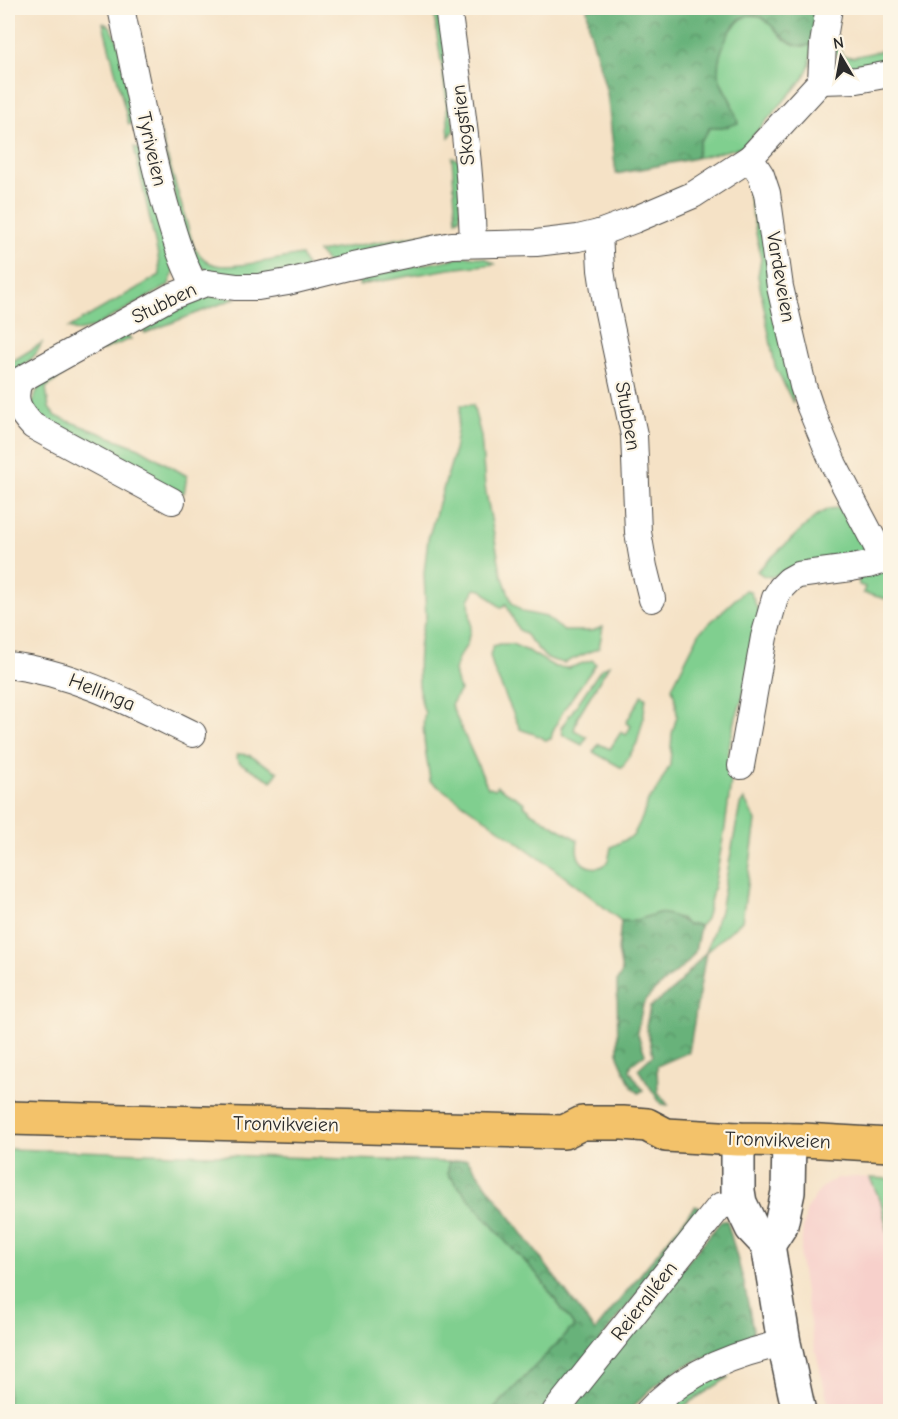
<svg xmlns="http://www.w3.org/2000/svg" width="898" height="1419" viewBox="0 0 898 1419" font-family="'Comic Neue',sans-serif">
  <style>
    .built { fill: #f7d0cb }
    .green { fill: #80cf8f; stroke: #567d5d; stroke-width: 1.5 }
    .forest { fill: url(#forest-crowns); stroke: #4a6e52; stroke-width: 1.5 }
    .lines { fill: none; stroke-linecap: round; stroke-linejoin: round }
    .minor-casing { stroke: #494642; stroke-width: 28 }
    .tertiary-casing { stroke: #494642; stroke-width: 36 }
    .primary-casing { stroke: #494642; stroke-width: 36 }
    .minor { stroke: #fff; stroke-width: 26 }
    .tertiary { stroke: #fff; stroke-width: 33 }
    .primary { stroke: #f3c26a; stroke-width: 33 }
    .labels { text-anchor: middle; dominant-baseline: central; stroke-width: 4.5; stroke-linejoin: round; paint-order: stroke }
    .street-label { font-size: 20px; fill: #2b2b2b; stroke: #fcf5e5 }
  </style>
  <defs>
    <pattern id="forest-crowns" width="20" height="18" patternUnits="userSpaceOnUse" patternTransform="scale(1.5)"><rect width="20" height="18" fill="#68b27a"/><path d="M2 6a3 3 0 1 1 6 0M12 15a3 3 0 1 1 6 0" fill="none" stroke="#569164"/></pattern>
  </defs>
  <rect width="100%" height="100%" fill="#fcf5e5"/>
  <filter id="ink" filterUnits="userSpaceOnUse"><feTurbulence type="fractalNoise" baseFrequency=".0167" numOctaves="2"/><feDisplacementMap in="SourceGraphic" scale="12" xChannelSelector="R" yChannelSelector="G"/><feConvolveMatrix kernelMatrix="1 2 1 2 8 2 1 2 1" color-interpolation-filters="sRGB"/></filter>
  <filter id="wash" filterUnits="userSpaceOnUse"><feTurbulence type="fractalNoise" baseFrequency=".008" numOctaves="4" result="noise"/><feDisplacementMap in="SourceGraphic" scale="24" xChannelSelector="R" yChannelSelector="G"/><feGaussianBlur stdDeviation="1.35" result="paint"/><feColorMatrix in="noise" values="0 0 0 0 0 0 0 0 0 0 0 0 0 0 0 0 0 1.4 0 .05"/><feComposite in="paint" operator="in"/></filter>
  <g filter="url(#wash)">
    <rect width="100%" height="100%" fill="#f5e2c6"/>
    <path class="built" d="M855,1177L890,1179V1411H830L812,1336L800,1259L803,1227L806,1212L813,1199L822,1188L827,1183L837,1179Z"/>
    <g class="green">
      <path d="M433,8H440L454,131L449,137L446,95Z"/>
      <path d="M747,15L759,16L769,22L785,40L813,44L810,64L804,78L753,136L742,147L696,158L700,141L710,128H723L732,103C727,95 722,87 719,77C714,55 728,27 747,15Z"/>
      <path d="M103,23L110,26L119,43L135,121L129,125Z"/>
      <path d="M835,42L843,56L853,57L890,49V63C876,65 849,74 839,59C836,55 834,50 833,45Z"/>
      <path d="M159,128L194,248C200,255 206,263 216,265C235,269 281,258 301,255L308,270L268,280L210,272L199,265L185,243Z"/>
      <path d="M134,147L141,149L170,250L174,272L168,286L92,328L77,331L68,328L160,275L158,256Z"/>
      <path d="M452,157L460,161V218L456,220Z"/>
      <path d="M748,190L758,199L794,381L793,403L775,366L758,276L761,259Z"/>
      <path d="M443,231L432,240L329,265L318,252Z"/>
      <path d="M468,256L485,258L495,264L449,269L359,285V277Z"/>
      <path d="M199,294L236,298L145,333L142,329L172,306Z"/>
      <path d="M126,334L131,339L89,355L46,388L49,408L55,416L139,448L187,476L184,493L164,485L41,422L32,407C34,399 35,391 41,385C60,363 100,348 126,334Z"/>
      <path d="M42,343C35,359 23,368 8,375V364Z"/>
      <path d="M461,405H473L481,436L485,487L501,572L512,603L523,612L546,617L564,631H592L603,627L599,648L564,663L555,661L545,657L525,634L518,629L506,604L501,608L482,590L475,589L469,600L471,625L467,645L458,658L454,671L457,684L460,690L451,705L488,788L490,787L495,789L497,786L525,803L524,806L529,809V811L578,840C577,847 576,854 580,860C585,868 601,871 607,862C609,859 610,852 611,847L633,836L642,818L648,801L655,793L670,765L672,734L677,716L676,703L672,687L700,632L745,590L750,591L761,617L742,700L736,717L730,742L728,755L733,766L725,828L715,882L706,919L700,926L694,924L688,925L680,918L658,913L634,921H621C560,871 495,825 430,781C428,764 420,728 425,713C416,691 416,640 426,618L424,573L428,539L453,457Z"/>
      <path d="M838,508L847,510L866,542L862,554L809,565L771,577L764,576L757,571L816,516L828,509Z"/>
      <path d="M890,570V600L863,593L865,587L859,585L858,577Z"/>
      <path d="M500,644H512L530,652L555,667L569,668L592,660L596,664C584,682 554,718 551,739L545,740C537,733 529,733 520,729L494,670L490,655L493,646Z"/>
      <path d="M609,665L578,716L574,730L587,737L582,745L563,735L561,728L601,669Z"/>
      <path d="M642,695L646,697L643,720L637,743L622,768L593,752L599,744L610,749L621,732L626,735L631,726L626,723Z"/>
      <path d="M238,754L249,755L278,772L272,781L240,763L236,758Z"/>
      <path d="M744,799L756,821L742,921L706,952L720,911L740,805Z"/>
      <path d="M8,1149L449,1162L448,1174L507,1243L537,1274L574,1326L492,1411L8,1412Z"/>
      <path d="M870,1178L890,1179V1241L881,1202Z"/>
      <path d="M729,1377L676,1411L663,1412L680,1397L715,1378Z"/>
    </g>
    <g class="forest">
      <path d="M587,8H822L813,44C780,58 770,1 742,18C736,22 731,29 728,35C722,48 716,62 719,76C721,87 729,95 732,105C735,111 736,117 738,123L723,128H710L700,141L696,158L616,174L607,93L589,27Z"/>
      <path d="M658,913C670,914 678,917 688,925L694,924L700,926L695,952L687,963L655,990L646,1000L643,1005L637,1032L645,1054L631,1065L630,1071L643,1090L639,1093L633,1088L628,1079L618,1056L617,981L622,972L618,950L621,921H634Z"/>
      <path d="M706,952L689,1052L657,1066L658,1092L668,1105L661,1104L638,1069L653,1055L646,1026L650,1007L674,989Z"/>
      <path d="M467,1159L595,1331L695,1206L705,1209L544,1411H492L574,1326L537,1274L507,1243L448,1174L449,1162Z"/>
      <path d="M722,1220L727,1221L744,1283L753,1329V1337C736,1351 712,1355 692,1363C667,1373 647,1392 629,1411L564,1412Z"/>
    </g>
  </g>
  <g filter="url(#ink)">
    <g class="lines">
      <g class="minor-casing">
        <g id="minor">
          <path d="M121,8C135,73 147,140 165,204C173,232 181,260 195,286"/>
          <path d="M448,8C459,86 471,165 473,243"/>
          <path d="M829,8L823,44L821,81L750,158L761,175L767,193L780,287L803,386L810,407L834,465L884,560H890"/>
          <path d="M821,81L857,80L890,74"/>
          <path d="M599,233L601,270L606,303L634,435L638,532L644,567L652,599"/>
          <path d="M172,501L33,426C19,411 11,400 20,380L170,297L206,283L236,287H258L288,282L348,267L452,245L536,243L578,238L599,233L634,220L693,195L750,158"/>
          <path d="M8,665C75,673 132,704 193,734"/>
          <path d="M741,766L764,637L775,598L781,588L789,580L798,575L851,568L868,565L884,560"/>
          <path d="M555,1412L720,1206L740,1203"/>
          <path d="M648,1412C682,1373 734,1354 784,1343"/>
        </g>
      </g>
      <g class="tertiary-casing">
        <g id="tertiary">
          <path d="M738,1139V1191L740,1203L752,1228L768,1245L784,1343L799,1412"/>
          <path d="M768,1245L781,1225L788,1192L789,1140"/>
        </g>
      </g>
      <g class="primary-casing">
        <path id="primary" d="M8,1118L564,1132L582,1123H623L647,1125L666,1135L738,1139L803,1140L890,1145"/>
      </g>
      <use href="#minor" class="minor"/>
      <use href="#tertiary" class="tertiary"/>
      <use href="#primary" class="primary"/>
    </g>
  </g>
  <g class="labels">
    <g class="street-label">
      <text transform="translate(463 125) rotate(-97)">Skogstien</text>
      <text transform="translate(152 149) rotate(77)">Tyriveien</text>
      <text transform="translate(781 277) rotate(80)">Vardeveien</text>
      <text transform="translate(164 303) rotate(-26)">Stubben</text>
      <text transform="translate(628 416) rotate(80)">Stubben</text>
      <text transform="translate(102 692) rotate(22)">Hellinga</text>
      <text transform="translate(286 1124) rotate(1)">Tronvikveien</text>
      <text transform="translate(778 1140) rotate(2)">Tronvikveien</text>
      <text transform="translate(644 1301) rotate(-52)">Reieralléen</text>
    </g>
  </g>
  <rect width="898" height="1419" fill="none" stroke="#fcf5e5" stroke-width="30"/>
  <g transform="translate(841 57) rotate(350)" stroke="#fcf5e5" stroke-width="4.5" paint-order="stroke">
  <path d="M0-4.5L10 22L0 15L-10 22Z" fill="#2b2b2b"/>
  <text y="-9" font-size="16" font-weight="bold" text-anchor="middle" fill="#2b2b2b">N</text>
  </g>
</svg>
